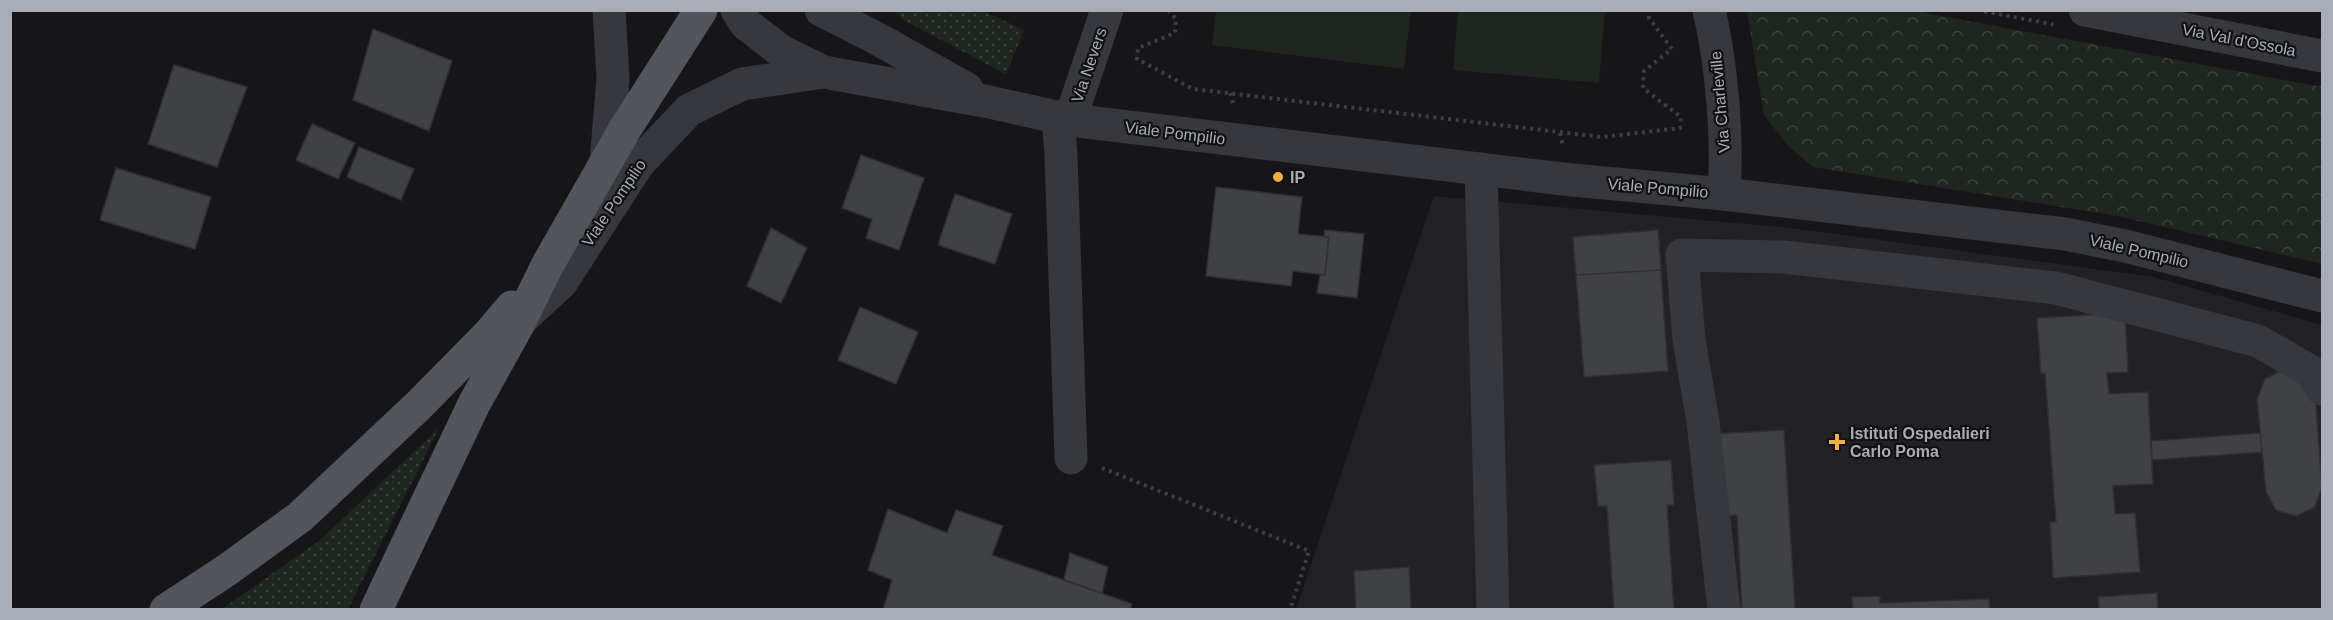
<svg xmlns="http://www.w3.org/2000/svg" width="2333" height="620" viewBox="0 0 2333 620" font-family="Arial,sans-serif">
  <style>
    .built { fill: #222225 }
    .grass { fill: url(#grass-dots) }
    .forest { fill: url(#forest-crowns) }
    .pitch { fill: #1e261f }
    .building { fill: #404145; stroke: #303034; stroke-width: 1.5 }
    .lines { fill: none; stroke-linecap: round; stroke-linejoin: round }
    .path { stroke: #3d3f44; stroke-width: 4; stroke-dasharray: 3 4.5; stroke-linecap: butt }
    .minor { stroke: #37383d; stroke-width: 33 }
    .major { stroke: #53555c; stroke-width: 33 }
    .poi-dot { fill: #f2b134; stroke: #111113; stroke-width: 2 }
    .labels { text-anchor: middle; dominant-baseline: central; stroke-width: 4.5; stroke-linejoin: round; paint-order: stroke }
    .street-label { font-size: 16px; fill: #a8adb8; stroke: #111113 }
    .poi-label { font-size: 16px; font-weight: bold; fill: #a8adb8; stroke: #111113; text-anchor: start }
  </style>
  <defs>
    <pattern id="grass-dots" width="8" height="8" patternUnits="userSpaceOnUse" patternTransform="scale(1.5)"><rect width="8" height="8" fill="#1e261f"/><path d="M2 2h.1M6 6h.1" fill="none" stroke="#3c433d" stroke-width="1.8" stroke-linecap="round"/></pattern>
    <pattern id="forest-crowns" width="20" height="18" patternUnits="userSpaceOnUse" patternTransform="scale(1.5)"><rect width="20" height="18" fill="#1e261f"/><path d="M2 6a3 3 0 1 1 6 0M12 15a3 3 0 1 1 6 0" fill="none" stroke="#3c433d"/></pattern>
  </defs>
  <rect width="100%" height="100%" fill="#161618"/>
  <path class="built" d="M1434,196L1791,228L2154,277L2322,325V609L1296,610Z"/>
  <g class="grass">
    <path d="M895,11H983L1024,30L1006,74L905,21Z"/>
    <path d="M439,428L348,609H222L319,541Z"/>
  </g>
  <path class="forest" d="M1747,11H1915L2322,87V264L2118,216L1813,167L1788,146L1764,115Z"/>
  <g class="pitch">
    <path d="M1216,11H1411L1404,69L1212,45Z"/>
    <path d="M1458,11H1605L1599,83L1453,70Z"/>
  </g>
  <g class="building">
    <path d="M373,29L452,61L429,131L353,100Z"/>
    <path d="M174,65L247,87L217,167L148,144Z"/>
    <path d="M312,124L355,143L338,179L296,160Z"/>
    <path d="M359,147L414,169L401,200L347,177Z"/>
    <path d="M861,155L924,178L899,250L866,238L872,219L842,208Z"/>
    <path d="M116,168L211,197L195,249L100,220Z"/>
    <path d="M1216,187L1302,197L1298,234L1329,237L1325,275L1293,271L1291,286L1206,276Z"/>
    <path d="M955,194L1012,214L995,264L938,245Z"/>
    <path d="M771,228L807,248L781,303L747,286Z"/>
    <path d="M1325,230L1364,234L1357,298L1317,293L1320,275H1325L1329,237H1324Z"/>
    <path d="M1658,230L1668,371L1584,377L1573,237Z"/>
    <path d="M1658,230L1661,270L1576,275L1573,237Z"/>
    <path d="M860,307L918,332L896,384L838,360Z"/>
    <path d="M2125,313L2128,372L2107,373L2109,394L2148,392L2153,484L2113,486L2115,514L2135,513L2140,572L2053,578L2050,522H2056L2045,373L2041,374L2037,318Z"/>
    <path d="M2284,369L2315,393L2322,487L2315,507L2296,516L2276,510L2266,492L2257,399L2265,379Z"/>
    <path d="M1784,430L1795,610H1742L1737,515L1717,517L1713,434Z"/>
    <path d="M2260,433L2262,452L2152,460L2151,441Z"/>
    <path d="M1671,460L1674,505H1667L1674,610H1614L1607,506H1598L1594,465Z"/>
    <path d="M888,509L947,533L956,510L1003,526L992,555L1132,604L1130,610H883L892,580L868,570Z"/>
    <path d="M1070,553L1108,567L1102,593L1064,580Z"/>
    <path d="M1409,567L1411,610H1356L1354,571Z"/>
    <path d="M2157,593L2158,610H2099L2098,597Z"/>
    <path d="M1880,596V603L1989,599L1990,610H1853L1852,597Z"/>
  </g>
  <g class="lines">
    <g class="path">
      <path d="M1168,10L1176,19L1175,33L1138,48L1137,59L1193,89L1602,137L1680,128L1681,117L1643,88L1644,71L1672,49L1649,18L1650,10"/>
      <path d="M1977,10L2056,25"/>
      <path d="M1230,93L1234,107"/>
      <path d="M1560,133L1563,146"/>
      <path d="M1102,468L1309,551L1290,610"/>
    </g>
    <g class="minor">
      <path d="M737,10L746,24L781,51L824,72L989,102L1070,120L1572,180L1724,194L2065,234L2125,246L2322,296"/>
      <path d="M821,10L876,38L967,89"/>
      <path d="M1709,10C1722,66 1728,137 1724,194"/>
      <path d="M2085,10L2322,56"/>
      <path d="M1058,117L1061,155L1071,458"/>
      <path d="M1070,120L1107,10"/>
      <path d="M606,162L613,79L609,10"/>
      <path d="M1481,169L1493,610"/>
      <path d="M522,319L561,283L638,164L689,110L742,84L824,72"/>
      <path d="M1724,610L1703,422L1689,340L1682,255L1784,257L2056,288L2258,341L2310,371L2322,389"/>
    </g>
    <g class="major">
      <path d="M166,610L227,570L300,517L418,406L490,333L512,307"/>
      <path d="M376,610L474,404L519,323L548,264L625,129L701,10"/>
    </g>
  </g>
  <g class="poi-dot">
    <circle cx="1278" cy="177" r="6"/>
    <path d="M1834 433h6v6h6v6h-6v6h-6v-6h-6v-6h6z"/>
  </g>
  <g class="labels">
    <g class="street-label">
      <text transform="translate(2239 40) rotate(11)">Via Val d'Ossola</text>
      <text transform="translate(1089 65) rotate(-71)">Via Nevers</text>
      <text transform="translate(1720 102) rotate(-95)">Via Charleville</text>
      <text transform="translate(1175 133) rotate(7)">Viale Pompilio</text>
      <text transform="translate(1658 188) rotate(5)">Viale Pompilio</text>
      <text transform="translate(614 203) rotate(-56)">Viale Pompilio</text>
      <text transform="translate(2139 251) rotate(13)">Viale Pompilio</text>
    </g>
    <g class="poi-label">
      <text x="1290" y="177">IP</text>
      <text x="1850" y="433">Istituti Ospedalieri<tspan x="1850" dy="18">Carlo Poma</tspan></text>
    </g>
  </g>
  <rect width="2333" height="620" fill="none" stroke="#a8adb8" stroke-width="24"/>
</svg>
